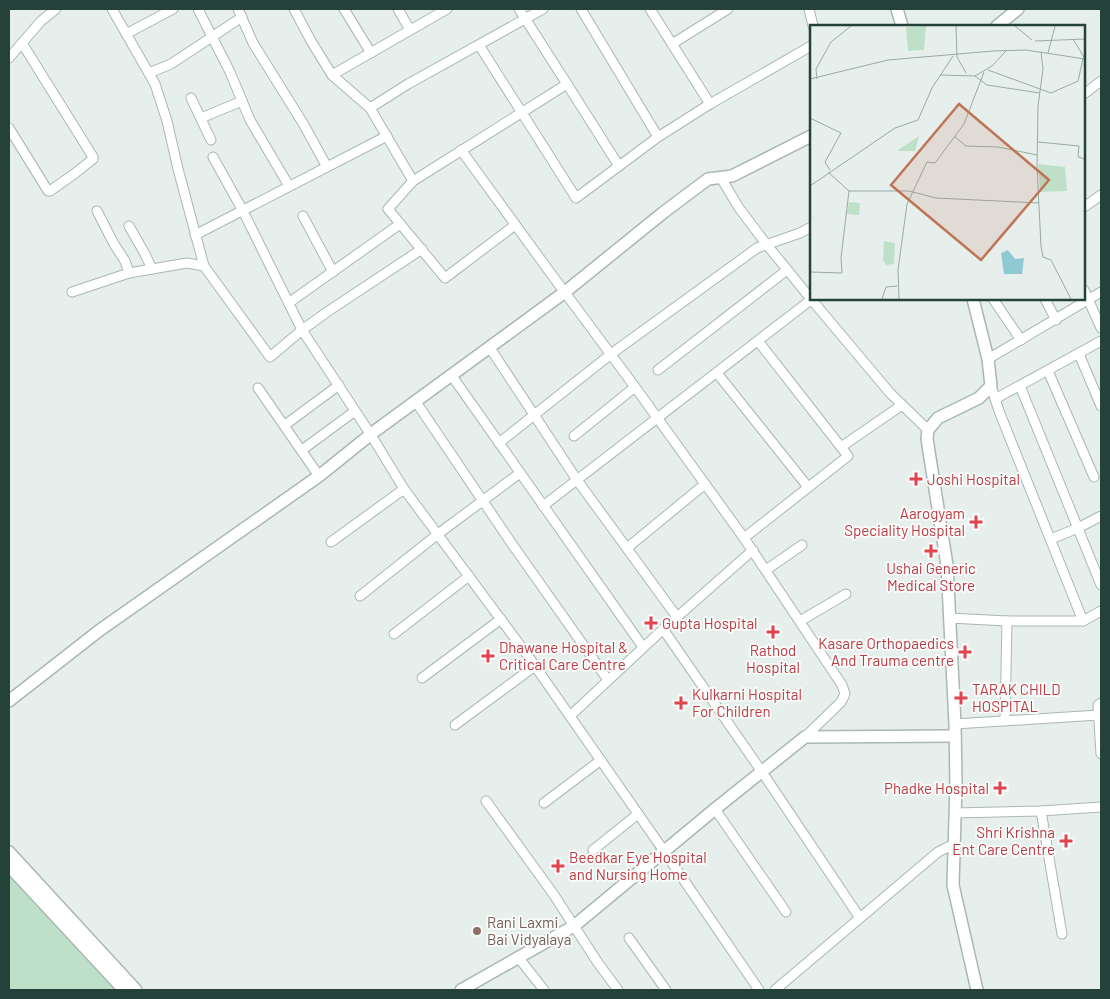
<svg xmlns="http://www.w3.org/2000/svg" width="1110" height="999" viewBox="0 0 1110 999" font-family="Barlow,sans-serif">
  <style>
    .green { fill: #bfe0c8 }
    .lines { fill: none; stroke-linecap: round; stroke-linejoin: round }
    .minor-casing { stroke: #a8b8b2; stroke-width: 11 }
    .tertiary-casing { stroke: #a8b8b2; stroke-width: 14 }
    .minor { stroke: #fff; stroke-width: 9 }
    .tertiary { stroke: #fff; stroke-width: 11 }
    .health-dot { fill: #e0444e; stroke: #f7fbf9; stroke-width: 2 }
    .education-dot { fill: #8d6e63; stroke: #f7fbf9; stroke-width: 2 }
    .labels { text-anchor: middle; dominant-baseline: central; stroke-width: 4; stroke-linejoin: round; paint-order: stroke }
    .health-label { font-size: 15px; fill: #be3a42; stroke: #f7fbf9; text-anchor: start }
    .education-label { font-size: 15px; fill: #785e54; stroke: #f7fbf9; text-anchor: start }
    .inset-road { fill: none; stroke: #98aaa4; stroke-width: 1 }
    .view { fill: #c07456; fill-opacity: 0.15; stroke: #c07456; stroke-width: 2.5 }
    .inset-edge { fill: none; stroke: #24423a; stroke-width: 2.5 }
  </style>
  <rect width="100%" height="100%" fill="#e6efeb"/>
  <path class="green" d="M9,872L119,990H9Z"/>
  <g class="lines">
    <g class="minor-casing">
      <g id="minor">
        <path d="M112,9L155,84L167,121L178,169L204,266L270,357L302,330L371,435L404,489L528,656L664,851L759,990"/>
        <path d="M198,9L230,72L250,120L289,186"/>
        <path d="M238,9L253,43L304,125L327,167"/>
        <path d="M294,9L311,41L332,75L370,108L413,181L567,84L619,166"/>
        <path d="M344,9L371,53"/>
        <path d="M398,9L410,30"/>
        <path d="M519,9L567,84"/>
        <path d="M581,9L658,137"/>
        <path d="M650,9L710,104"/>
        <path d="M809,9L813,26"/>
        <path d="M126,34L173,9"/>
        <path d="M672,44L728,9"/>
        <path d="M479,45L576,198L658,137L710,104L811,46"/>
        <path d="M9,58L41,21L56,9"/>
        <path d="M149,73L171,64L242,17"/>
        <path d="M332,75L447,9"/>
        <path d="M1084,94L1101,81"/>
        <path d="M191,98L211,140"/>
        <path d="M370,108L408,84L543,9"/>
        <path d="M201,118L242,101"/>
        <path d="M9,128L48,191H50L74,174L93,159V157L22,43"/>
        <path d="M461,150L549,271L635,387L744,538L842,685L845,694L841,702L805,737"/>
        <path d="M213,157L243,211L302,330L327,312L422,249"/>
        <path d="M721,178L739,208L767,245L811,299"/>
        <path d="M413,181L388,209L445,278L515,225"/>
        <path d="M1084,207L1101,195"/>
        <path d="M97,211L114,244L125,261L129,273"/>
        <path d="M303,216L333,272"/>
        <path d="M129,226L145,254L152,269"/>
        <path d="M195,235L387,136"/>
        <path d="M1084,290L1101,328"/>
        <path d="M72,292L129,273L187,263L204,266"/>
        <path d="M811,299L890,393L928,430"/>
        <path d="M993,299L1021,340"/>
        <path d="M1045,299L1056,320"/>
        <path d="M290,302L400,224"/>
        <path d="M490,348L577,480L677,617"/>
        <path d="M1079,354L1101,406"/>
        <path d="M988,359L1101,292"/>
        <path d="M658,370L787,270"/>
        <path d="M1048,371L1094,477"/>
        <path d="M717,373L808,487"/>
        <path d="M452,376L643,647"/>
        <path d="M991,386L999,411L1083,621"/>
        <path d="M1020,386L1101,585"/>
        <path d="M258,388L319,476"/>
        <path d="M995,399L1101,341"/>
        <path d="M416,402L512,544L608,680"/>
        <path d="M285,425L339,385"/>
        <path d="M574,436L635,387"/>
        <path d="M499,443L611,354L757,248L800,233L811,227"/>
        <path d="M841,447L902,405"/>
        <path d="M302,450L355,411"/>
        <path d="M543,506L812,299"/>
        <path d="M744,538L848,456L758,341"/>
        <path d="M1051,539L1078,528L1101,516"/>
        <path d="M331,542L404,489"/>
        <path d="M627,548L705,484"/>
        <path d="M766,570L802,545"/>
        <path d="M360,596L438,534L520,473"/>
        <path d="M949,618L1007,621H1083L1101,611"/>
        <path d="M800,621L846,594"/>
        <path d="M663,629L762,772L860,918"/>
        <path d="M394,634L469,576"/>
        <path d="M422,678L501,619"/>
        <path d="M1101,703L1098,705L1101,754"/>
        <path d="M570,716L659,633L753,550"/>
        <path d="M1005,721L1007,621"/>
        <path d="M955,724L1099,715"/>
        <path d="M455,725L535,666"/>
        <path d="M486,801L554,895L598,963L618,990"/>
        <path d="M544,803L601,760"/>
        <path d="M715,809L786,912"/>
        <path d="M1041,811L1062,934"/>
        <path d="M955,813L1041,811L1101,807"/>
        <path d="M593,850L638,814"/>
        <path d="M629,938L666,990"/>
        <path d="M518,957L544,990"/>
        <path d="M775,990L938,852L954,844"/>
      </g>
    </g>
    <g class="tertiary-casing">
      <g id="tertiary">
        <path d="M897,9L902,26"/>
        <path d="M997,26L1018,9"/>
        <path d="M973,299L988,359L991,386L979,398L938,418L928,430L927,439L947,565L955,724L956,784L953,885L977,990"/>
        <path d="M9,701L100,630L319,476L375,431L565,292L664,212L708,179L732,176L811,136"/>
        <path d="M9,852L136,990"/>
        <path d="M9,866L124,990"/>
        <path d="M461,990L574,926L715,809L805,737L955,736"/>
      </g>
    </g>
    <use href="#minor" class="minor"/>
    <use href="#tertiary" class="tertiary"/>
  </g>
  <g class="health-dot">
    <path d="M913.5 471.5h5v5h5v5h-5v5h-5v-5h-5v-5h5z"/>
    <path d="M973.5 514.5h5v5h5v5h-5v5h-5v-5h-5v-5h5z"/>
    <path d="M928.5 543.5h5v5h5v5h-5v5h-5v-5h-5v-5h5z"/>
    <path d="M648.5 615.5h5v5h5v5h-5v5h-5v-5h-5v-5h5z"/>
    <path d="M770.5 624.5h5v5h5v5h-5v5h-5v-5h-5v-5h5z"/>
    <path d="M962.5 644.5h5v5h5v5h-5v5h-5v-5h-5v-5h5z"/>
    <path d="M485.5 648.5h5v5h5v5h-5v5h-5v-5h-5v-5h5z"/>
    <path d="M958.5 690.5h5v5h5v5h-5v5h-5v-5h-5v-5h5z"/>
    <path d="M678.5 695.5h5v5h5v5h-5v5h-5v-5h-5v-5h5z"/>
    <path d="M997.5 780.5h5v5h5v5h-5v5h-5v-5h-5v-5h5z"/>
    <path d="M1063.5 833.5h5v5h5v5h-5v5h-5v-5h-5v-5h5z"/>
    <path d="M555.5 858.5h5v5h5v5h-5v5h-5v-5h-5v-5h5z"/>
  </g>
  <circle class="education-dot" cx="477" cy="931" r="5"/>
  <g class="labels">
    <g class="health-label">
      <text x="927" y="479">Joshi Hospital</text>
      <text x="965" y="513" text-anchor="end">Aarogyam<tspan x="965" dy="17">Speciality Hospital</tspan></text>
      <text x="931" y="568" text-anchor="middle">Ushai Generic<tspan x="931" dy="17">Medical Store</tspan></text>
      <text x="662" y="623">Gupta Hospital</text>
      <text x="954" y="643" text-anchor="end">Kasare Orthopaedics<tspan x="954" dy="17">And Trauma centre</tspan></text>
      <text x="499" y="647">Dhawane Hospital &amp;<tspan x="499" dy="17">Critical Care Centre</tspan></text>
      <text x="773" y="650" text-anchor="middle">Rathod<tspan x="773" dy="17">Hospital</tspan></text>
      <text x="972" y="689">TARAK CHILD<tspan x="972" dy="17">HOSPITAL</tspan></text>
      <text x="692" y="694">Kulkarni Hospital<tspan x="692" dy="17">For Children</tspan></text>
      <text x="989" y="788" text-anchor="end">Phadke Hospital</text>
      <text x="1055" y="832" text-anchor="end">Shri Krishna<tspan x="1055" dy="17">Ent Care Centre</tspan></text>
      <text x="569" y="857">Beedkar Eye Hospital<tspan x="569" dy="17">and Nursing Home</tspan></text>
    </g>
    <g class="education-label">
      <text x="487" y="922">Rani Laxmi<tspan x="487" dy="17">Bai Vidyalaya</tspan></text>
    </g>
  </g>
  <g transform="translate(810 25)">
    <rect width="275" height="275" fill="#e6efeb"/>
    <path d="M116,1L114,25L98,26L96,2ZM109,111L105,126H88V125ZM228,139L255,142L257,166L230,167ZM39,177L50,178L49,190L37,189ZM74,216L85,218L84,239L76,240L73,235Z" fill="#bfe0c8"/>
    <path d="M198,225L205,234L214,233L212,249H194L191,228Z" fill="#8ec9d4"/>
    <path class="inset-road" d="M146,1L147,32M205,1L222,15M263,14L275,34M225,16L275,14M231,27L233,44L228,81L227,142L231,221L233,232L241,235L261,274M238,28L245,1M147,32L156,48M178,45L241,68L268,56L273,34M130,50L165,51L182,41L196,26M165,51L177,60L230,68M0,54L78,35L183,26L216,25L275,34M7,54L6,44L21,17L41,1M0,93L31,108L15,137L20,145M144,111L156,121L188,122L227,130M228,117L269,121L268,132L275,134M18,147L39,166H99L126,173L229,178M0,161L85,103L108,95L122,63L143,31M0,247L32,248L31,233L39,166M72,274L76,262L87,261M89,274L88,245L97,179L117,137L125,138L154,99L174,47"/>
    <path class="view" d="M149,79L239,155L171,235L81,160Z"/>
    <rect width="275" height="275" class="inset-edge"/>
  </g>
  <rect width="1110" height="999" fill="none" stroke="#24423a" stroke-width="20"/>
</svg>
